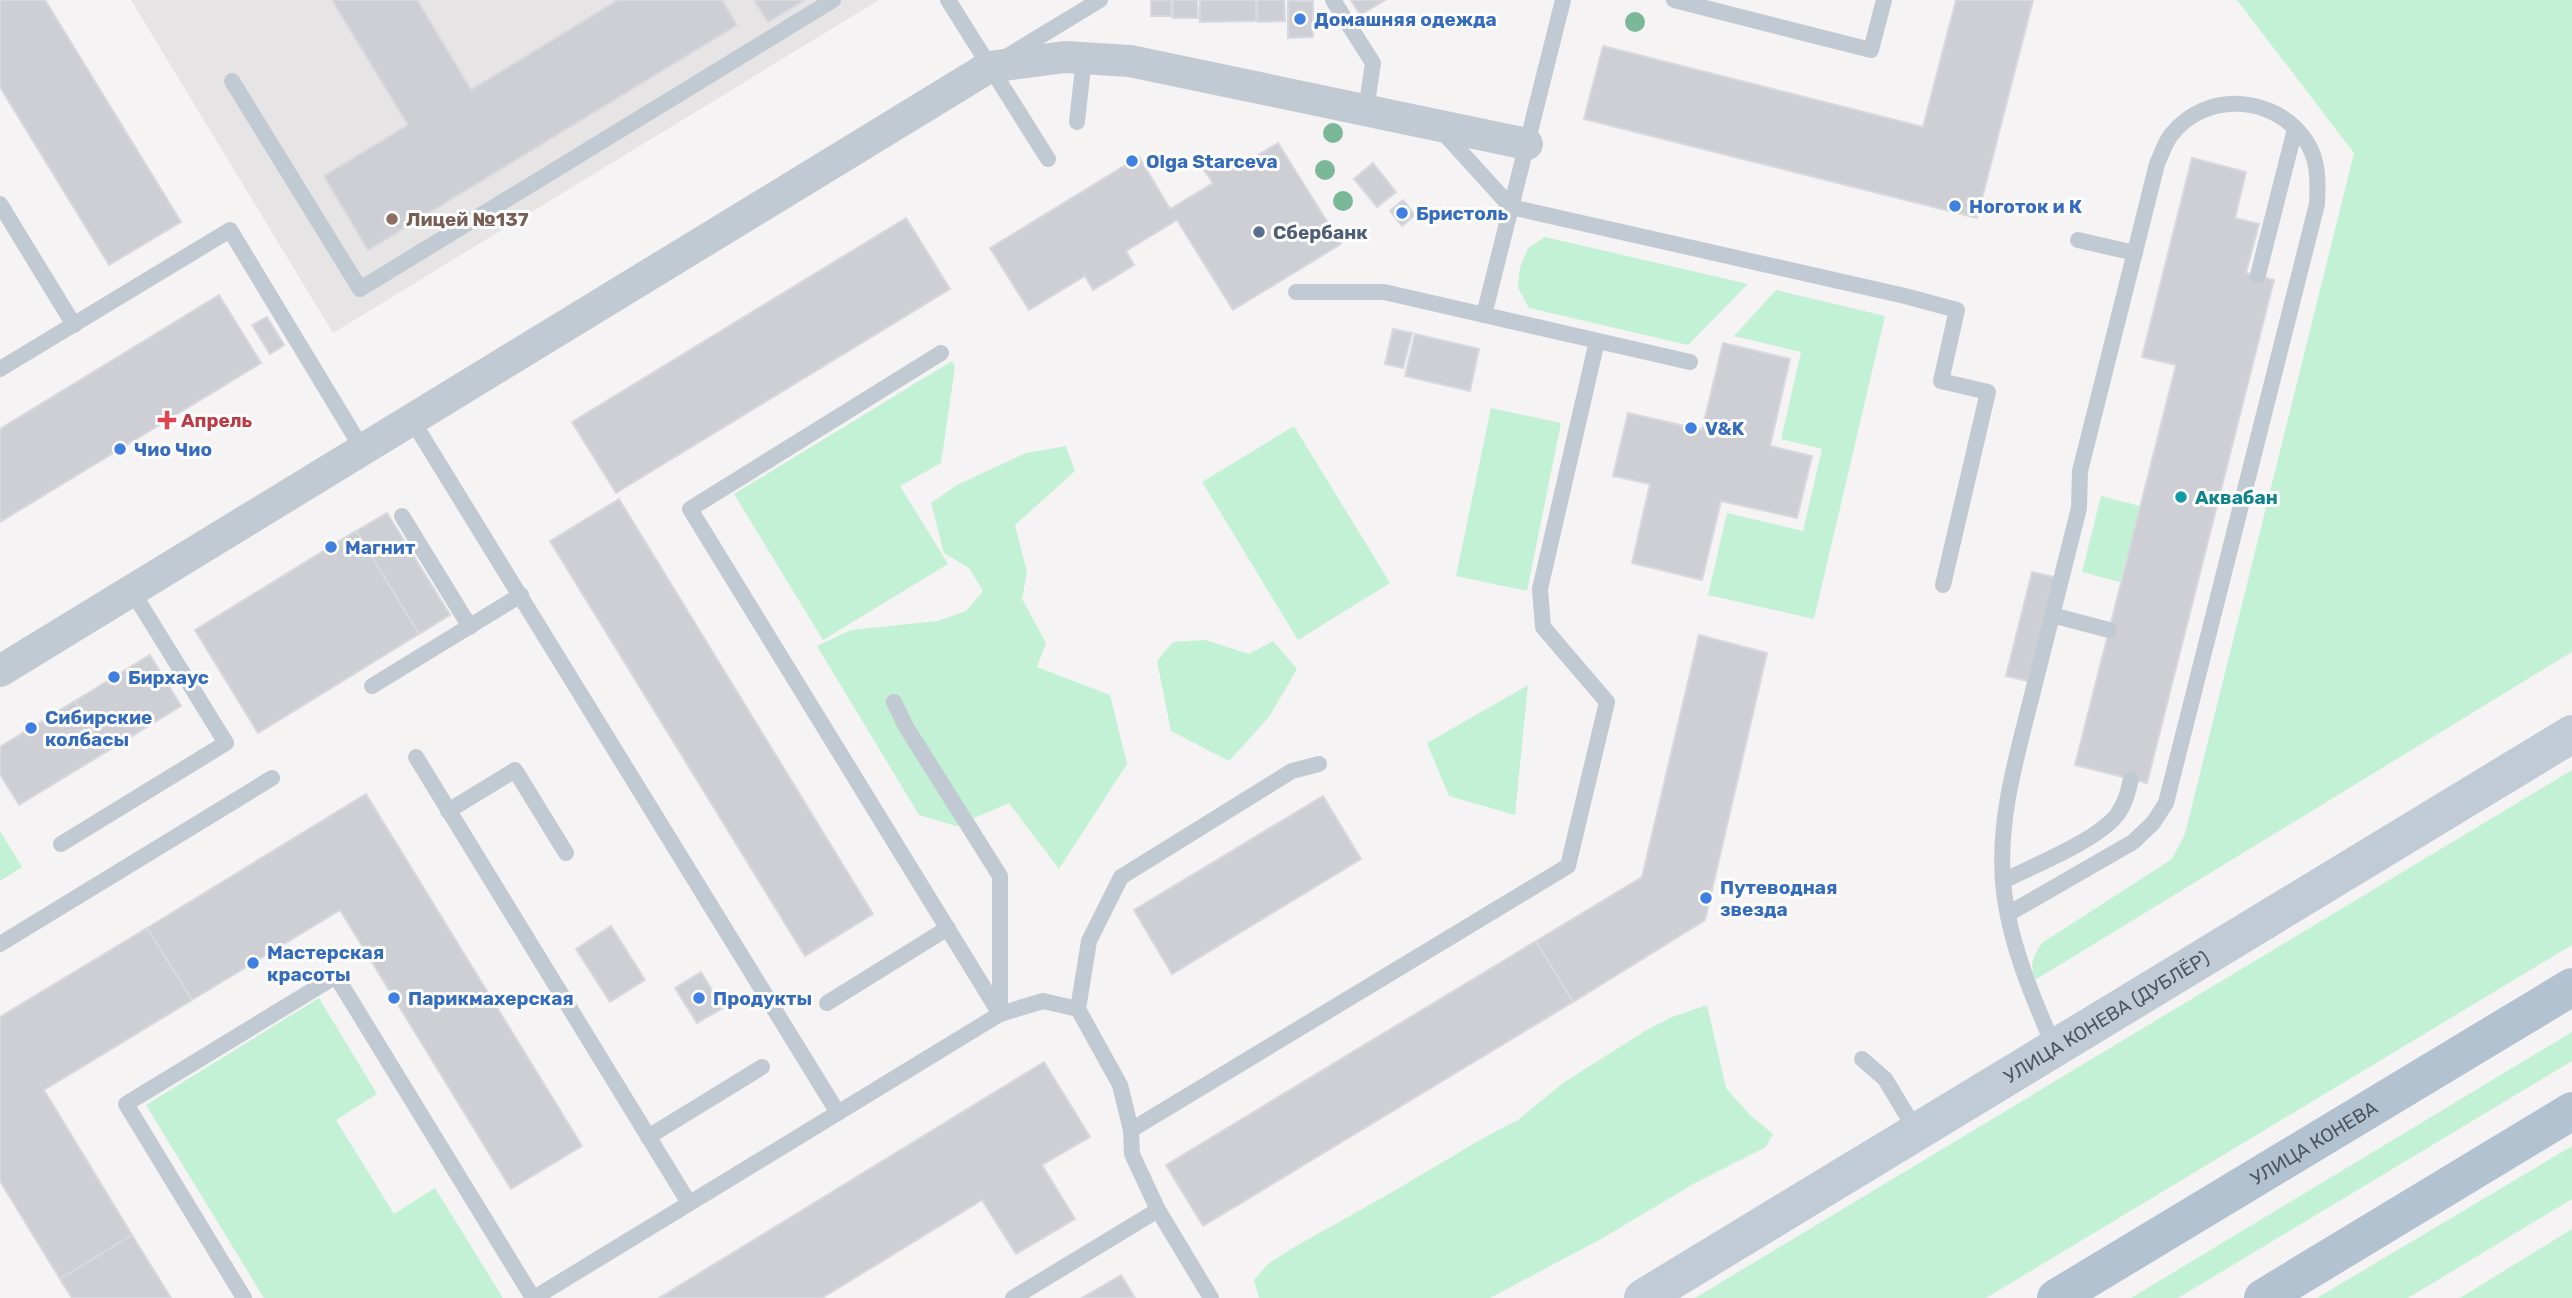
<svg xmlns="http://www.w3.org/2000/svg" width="2572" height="1298" viewBox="0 0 2572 1298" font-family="Rubik,sans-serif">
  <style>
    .education { fill: #e6e4e5 }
    .green { fill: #c3f1d5 }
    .building { fill: #cdcfd5; stroke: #d7d9de; stroke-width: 2 }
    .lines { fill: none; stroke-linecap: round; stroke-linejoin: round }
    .service { stroke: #c1cad2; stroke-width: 16 }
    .minor { stroke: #c1cad2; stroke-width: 32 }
    .secondary { stroke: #c1cbd6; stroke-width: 38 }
    .primary { stroke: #b3c2d1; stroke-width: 38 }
    .tree { fill: #7bb799 }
    .shop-dot { fill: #3f7fe0; stroke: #fff; stroke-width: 2.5 }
    .education-dot { fill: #8d6e63; stroke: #fff; stroke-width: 2.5 }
    .service-dot { fill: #5c6f8a; stroke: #fff; stroke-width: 2.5 }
    .health-dot { fill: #e0444e; stroke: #fff; stroke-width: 2.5 }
    .culture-dot { fill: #0f9aa8; stroke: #fff; stroke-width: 2.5 }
    .labels { text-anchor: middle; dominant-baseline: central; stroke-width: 6; stroke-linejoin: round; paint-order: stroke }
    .shop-label { font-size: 19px; font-weight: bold; fill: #366cbe; stroke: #fff; text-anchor: start }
    .education-label { font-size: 19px; font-weight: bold; fill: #785e54; stroke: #fff; text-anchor: start }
    .service-label { font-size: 19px; font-weight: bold; fill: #4e5e75; stroke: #fff; text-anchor: start }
    .health-label { font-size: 19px; font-weight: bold; fill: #be3a42; stroke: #fff; text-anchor: start }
    .culture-label { font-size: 19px; font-weight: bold; fill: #0d838f; stroke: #fff; text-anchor: start }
    .street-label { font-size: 19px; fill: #4a5661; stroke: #fff }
  </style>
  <rect width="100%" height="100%" fill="#f5f3f3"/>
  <path class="education" d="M131,0H879L333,333Z"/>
  <g class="green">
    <path d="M2237,0H2572V652L2035,980C2029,964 2033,957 2042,943L2172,859L2185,834L2354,153Z"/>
    <path d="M1545,237L1748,284L1688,345L1529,308L1518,288L1520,267L1528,248Z"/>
    <path d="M1776,290L1885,316L1814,619L1708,595L1727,513L1803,531L1822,449L1781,439L1801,352L1734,336Z"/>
    <path d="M952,361L955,367L941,463L900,486L948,564L823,640L734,494Z"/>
    <path d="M1491,408L1561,423L1527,591L1456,576Z"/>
    <path d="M1294,426L1390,583L1298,640L1202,482Z"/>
    <path d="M1066,446L1075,471L1015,525L1027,572L1022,599L1046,643L1037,667L1110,695L1127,764L1059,869L1009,803L956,826L919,815L817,646L851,630L938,621L966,611L983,591L969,568L944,553L931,503L957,485L1026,453Z"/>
    <path d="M2101,496L2140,506L2120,582L2082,572Z"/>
    <path d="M1205,640L1249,654L1273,641L1297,669L1269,717L1229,761L1171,731L1157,661L1173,642Z"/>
    <path d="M1528,685L1515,815L1449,796L1427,743Z"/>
    <path d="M2572,770V945L1986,1298H1695Z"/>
    <path d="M0,831L22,867L0,881Z"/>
    <path d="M319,998L377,1094L336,1120L394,1214L435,1188L503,1298H264L146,1105Z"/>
    <path d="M1707,1005L1726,1088L1750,1115L1773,1134L1766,1147L1695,1183L1601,1239L1490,1298H1259L1254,1280L1268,1264L1296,1246L1389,1194L1485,1137L1518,1120L1563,1083L1645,1031L1672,1017Z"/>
    <path d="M2572,1032V1061L2178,1298H2131Z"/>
    <path d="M2572,1146V1199L2408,1298H2317Z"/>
    <path d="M2572,1229V1298H2460Z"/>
  </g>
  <g class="building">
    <path d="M0,0H45L181,222L109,265L0,87Z"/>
    <path d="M332,0H417L471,90L618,0H722L737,25L368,250L324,176L408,125Z"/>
    <path d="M754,0H802L803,1L768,22Z"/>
    <path d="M1171,0V16H1151V1Z"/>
    <path d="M1173,0H1197L1198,18H1173Z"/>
    <path d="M1200,0H1256V21L1200,22Z"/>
    <path d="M1257,0H1284L1285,21L1258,22Z"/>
    <path d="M1351,0H1385L1360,15Z"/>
    <path d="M1956,0H2033L1977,218L1584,119L1603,46L1923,127Z"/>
    <path d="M1288,1H1313V37L1288,38Z"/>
    <path d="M1278,143L1341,244L1233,310L1177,220L1126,251L1134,265L1093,290L1085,276L1029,310L990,248L1139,157L1170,209L1213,183L1204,170L1225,158L1233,170Z"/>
    <path d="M2192,158L2246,172L2235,218L2259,224L2246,273L2274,280L2147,783L2075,765L2176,365L2142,357Z"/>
    <path d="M1373,163L1396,192L1377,207L1354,179Z"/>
    <path d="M1403,200L1415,215L1402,226L1390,211Z"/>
    <path d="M906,218L950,289L616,493L572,422Z"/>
    <path d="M219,295L261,363L0,522V429Z"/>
    <path d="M267,317L284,345L270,354L252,325Z"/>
    <path d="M1393,329L1412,333L1403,368L1385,364Z"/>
    <path d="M1415,334L1479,349L1470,391L1405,376Z"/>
    <path d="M1723,343L1790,359L1770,446L1812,456L1797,518L1721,501L1702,580L1632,563L1650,484L1613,476L1628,413L1702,430Z"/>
    <path d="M619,499L873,914L805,956L550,541Z"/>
    <path d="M387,513L450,615L419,634L356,531Z"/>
    <path d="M356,531L419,634L258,733L195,630Z"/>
    <path d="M2032,572L2054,577L2028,681L2006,676Z"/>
    <path d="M1699,635L1767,653L1705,920L1573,1002L1536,941L1642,877Z"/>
    <path d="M150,655L181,706L106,752L75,701Z"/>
    <path d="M75,701L106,752L19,805L0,774V747Z"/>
    <path d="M366,794L582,1146L511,1189L340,910L192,1000L147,928Z"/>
    <path d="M1323,796L1361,859L1172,974L1134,910Z"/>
    <path d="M611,926L645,980L610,1002L576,949Z"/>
    <path d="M147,928L192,1000L44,1090L132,1235L60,1279L0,1181V1017Z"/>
    <path d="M1536,941L1573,1002L1203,1226L1166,1165Z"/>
    <path d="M701,972L723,1008L697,1023L675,988Z"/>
    <path d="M1044,1062L1090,1137L1042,1165L1075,1219L1016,1254L982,1200L822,1298H659Z"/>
    <path d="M132,1235L171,1298H72L60,1279Z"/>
    <path d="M1121,1275L1135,1298H1082Z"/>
  </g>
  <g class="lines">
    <g class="service">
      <path d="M948,0L1048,159"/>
      <path d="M1333,0L1373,63L1366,110"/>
      <path d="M1674,0L1871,50L1884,0"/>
      <path d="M1006,57L1100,0"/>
      <path d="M232,81L360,289L833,0"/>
      <path d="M1077,122L1084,58"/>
      <path d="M1440,129L1511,207L1905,296L1957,310L1941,381L1988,392L1943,585"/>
      <path d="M0,204L74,325"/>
      <path d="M2078,240L2135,253"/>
      <path d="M2258,275L2295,129"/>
      <path d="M1296,292H1384L1690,362"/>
      <path d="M1484,315L1563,0"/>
      <path d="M941,353L690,509L1000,1014"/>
      <path d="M0,369L230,230L363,450"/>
      <path d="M412,420L838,1113"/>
      <path d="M402,516L470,627"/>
      <path d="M2052,615L2109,630"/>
      <path d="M372,686L521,595"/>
      <path d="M894,702L906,727L1000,876V1012"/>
      <path d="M416,757L689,1203"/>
      <path d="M448,811L515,770L566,853"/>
      <path d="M61,844L226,743L132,591"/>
      <path d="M2003,881C2035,865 2096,841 2117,815C2125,804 2128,792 2131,779"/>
      <path d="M2008,914L2133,842L2153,823L2166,803L2317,204C2318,183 2319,160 2306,141C2275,95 2206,90 2171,135C2165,143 2161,155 2157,164L2080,471L2079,508C2063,572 2047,635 2031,699C2016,759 1998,819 2003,882C2008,940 2032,996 2055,1049"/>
      <path d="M0,944L272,778"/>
      <path d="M827,1003L948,928"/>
      <path d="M1078,1009L1089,941L1121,877L1292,771L1319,764"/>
      <path d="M1862,1059L1885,1079L1917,1132"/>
      <path d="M648,1137L762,1067"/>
      <path d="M244,1298L126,1104L336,976L533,1298"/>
      <path d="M534,1298L1000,1014L1043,1001L1078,1009L1120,1085L1131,1130"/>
      <path d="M1013,1298L1158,1210"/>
      <path d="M1211,1298L1158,1210L1132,1154L1131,1130L1568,866L1607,702L1543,627L1540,589L1597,341"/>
    </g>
    <path class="minor" d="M0,671L989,67L1065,57L1130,61L1527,144"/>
    <path class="secondary" id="s1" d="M1643,1298L2572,734"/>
    <g class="primary">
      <path id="s2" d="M2056,1298L2572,987"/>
      <path d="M2263,1298L2572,1111"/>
    </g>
  </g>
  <g class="tree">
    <circle cx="1635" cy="22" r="10"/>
    <circle cx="1333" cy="133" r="10"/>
    <circle cx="1325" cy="170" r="10"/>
    <circle cx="1343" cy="201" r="10"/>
  </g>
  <g class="shop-dot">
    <circle cx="1300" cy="19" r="7"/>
    <circle cx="1132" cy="161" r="7"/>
    <circle cx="1955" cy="206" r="7"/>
    <circle cx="1402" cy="213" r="7"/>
    <circle cx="1691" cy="428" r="7"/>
    <circle cx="120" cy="449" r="7"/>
    <circle cx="331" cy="547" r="7"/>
    <circle cx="114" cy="677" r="7"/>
    <circle cx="31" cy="728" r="7"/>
    <circle cx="1706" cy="898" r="7"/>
    <circle cx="253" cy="963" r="7"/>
    <circle cx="394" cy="998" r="7"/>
    <circle cx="699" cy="998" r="7"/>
  </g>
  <circle class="education-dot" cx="392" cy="219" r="7"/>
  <circle class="service-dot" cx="1259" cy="232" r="7"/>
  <path class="health-dot" d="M163.5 409.5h7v7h7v7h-7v7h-7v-7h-7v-7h7z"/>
  <circle class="culture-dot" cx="2181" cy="497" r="7"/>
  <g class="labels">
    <g class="shop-label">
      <text x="1314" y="19">Домашняя одежда</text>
      <text x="1146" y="161">Olga Starceva</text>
      <text x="1969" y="206">Ноготок и К</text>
      <text x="1416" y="213">Бристоль</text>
      <text x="1705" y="428">V&amp;K</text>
      <text x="134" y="449">Чио Чио</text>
      <text x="345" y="547">Магнит</text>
      <text x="128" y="677">Бирхаус</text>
      <text x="45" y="717">Сибирские<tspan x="45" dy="22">колбасы</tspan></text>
      <text x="1720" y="887">Путеводная<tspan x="1720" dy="22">звезда</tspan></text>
      <text x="267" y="952">Мастерская<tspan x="267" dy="22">красоты</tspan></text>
      <text x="408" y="998">Парикмахерская</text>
      <text x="713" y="998">Продукты</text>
    </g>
    <g class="education-label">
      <text x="406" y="219">Лицей №137</text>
    </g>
    <g class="service-label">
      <text x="1273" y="232">Сбербанк</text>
    </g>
    <g class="health-label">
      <text x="181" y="420">Апрель</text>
    </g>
    <g class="culture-label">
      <text x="2195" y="497">Аквабан</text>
    </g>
    <g class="street-label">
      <text stroke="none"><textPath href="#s1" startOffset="542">УЛИЦА КОНЕВА (ДУБЛЁР)</textPath></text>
      <text stroke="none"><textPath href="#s2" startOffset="301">УЛИЦА КОНЕВА</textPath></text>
    </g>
  </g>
</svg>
